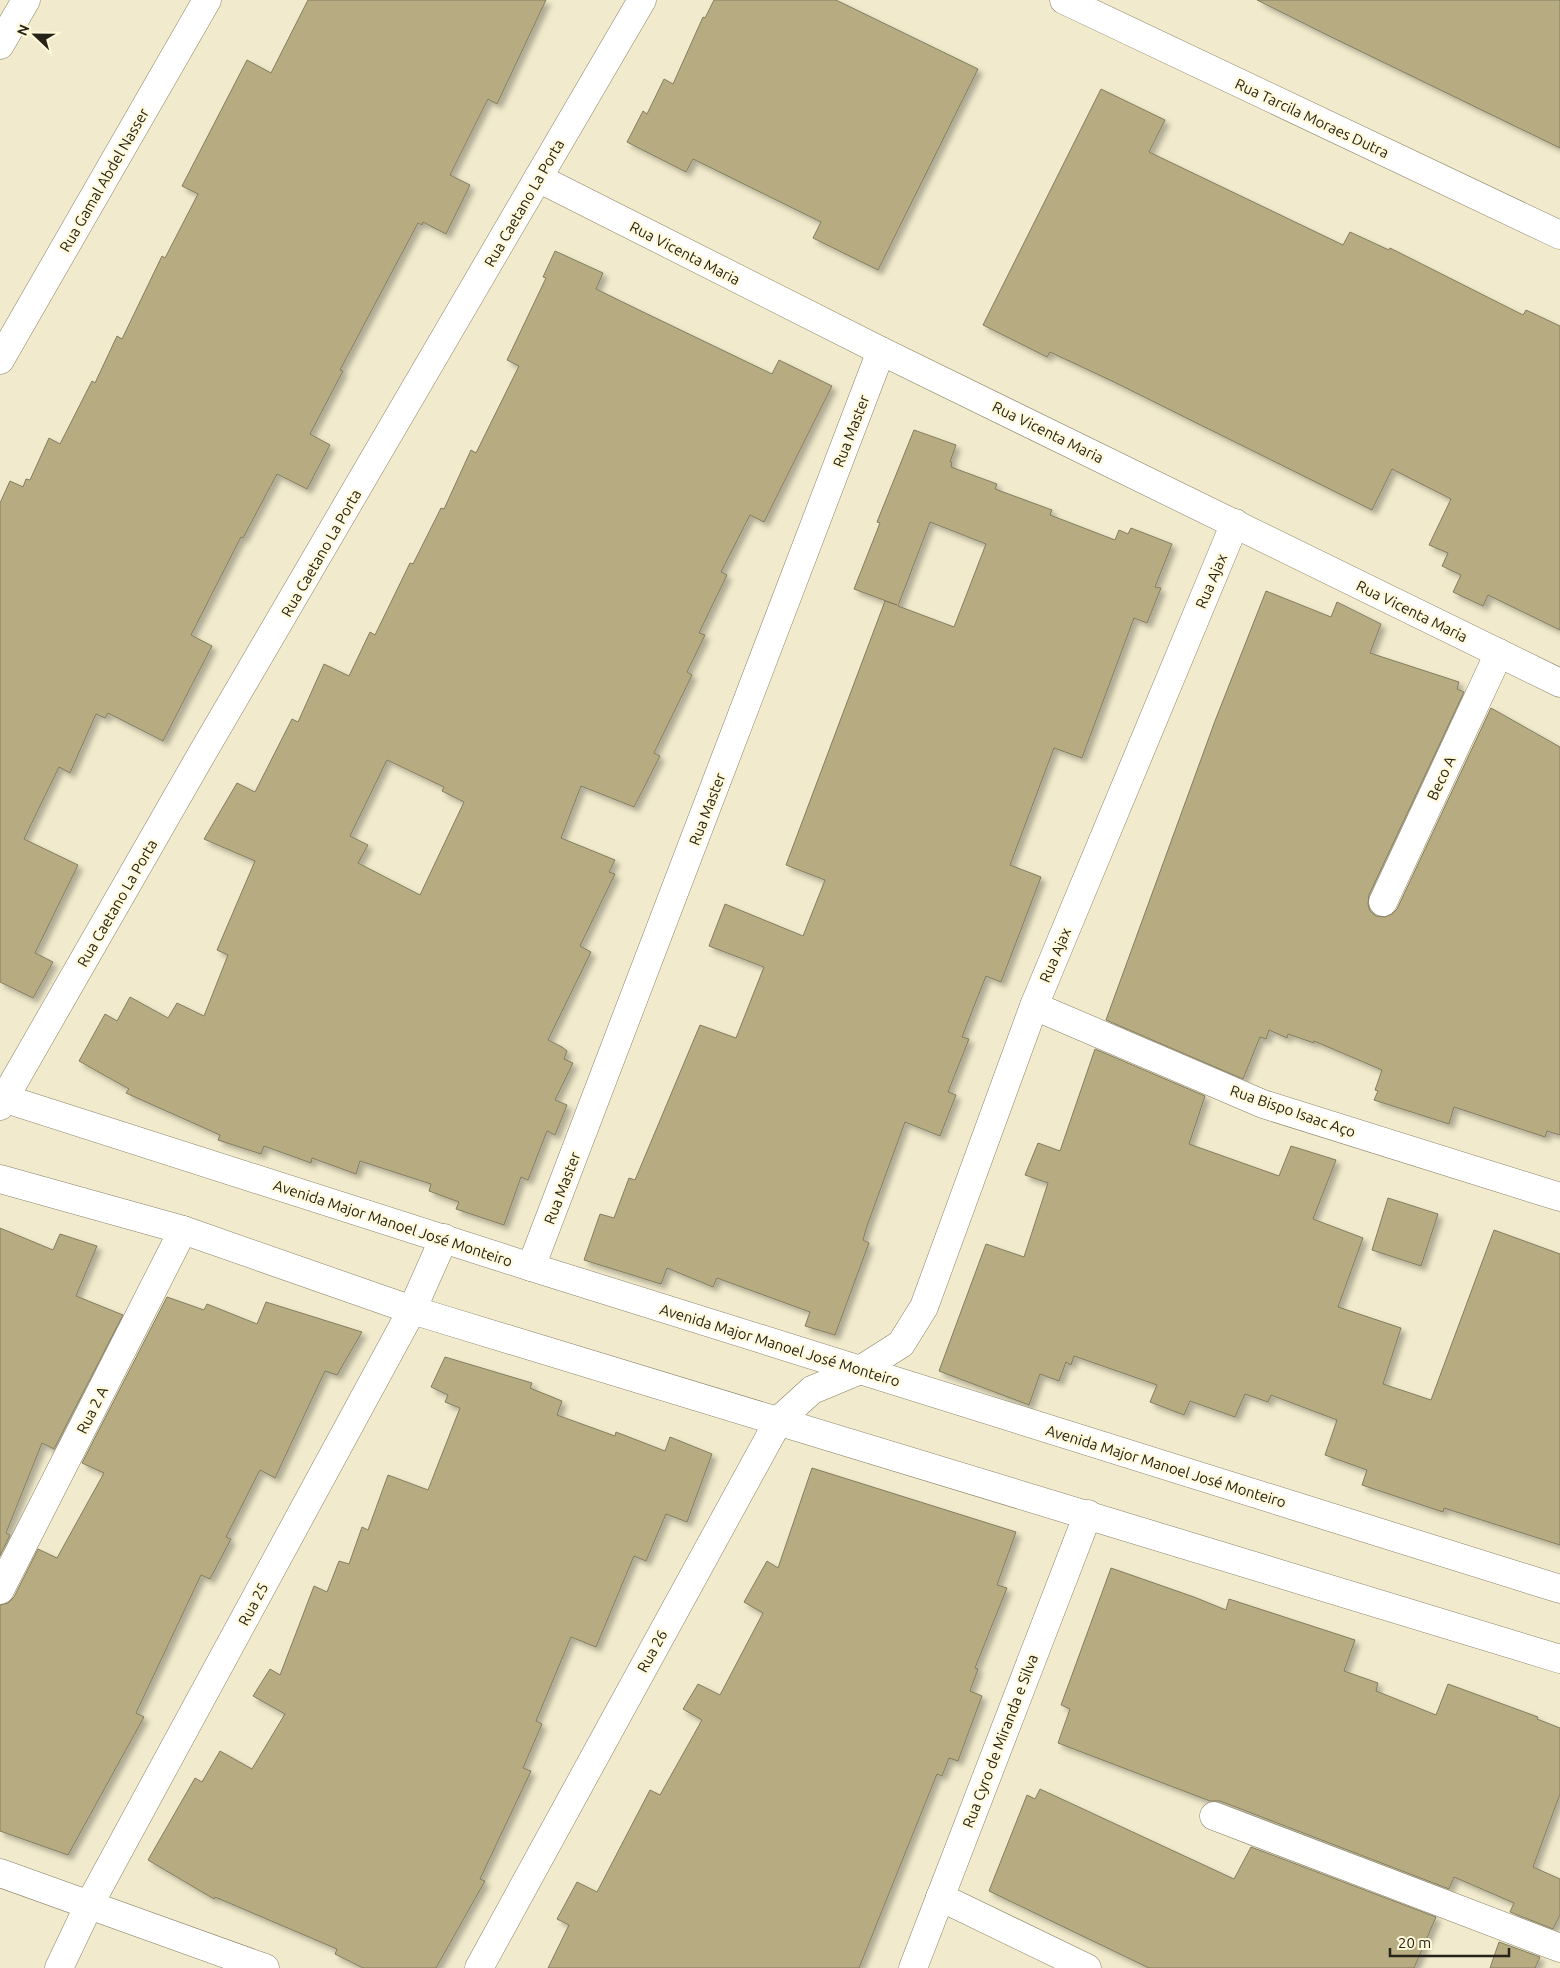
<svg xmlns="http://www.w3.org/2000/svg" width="1560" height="1968" viewBox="0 0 1560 1968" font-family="Ubuntu,sans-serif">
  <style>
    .building { fill: #b7ac81; stroke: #837d61; fill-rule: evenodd; filter: url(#shadow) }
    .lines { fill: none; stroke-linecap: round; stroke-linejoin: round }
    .minor-casing { stroke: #898267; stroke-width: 29 }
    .minor { stroke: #fff; stroke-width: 28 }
    .labels { text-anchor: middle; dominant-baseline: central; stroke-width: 4.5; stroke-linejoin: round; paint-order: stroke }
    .street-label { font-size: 15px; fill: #262318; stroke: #fff8d9 }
  </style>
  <defs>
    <filter id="shadow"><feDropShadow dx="4.5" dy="4.5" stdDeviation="2.5" flood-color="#0004"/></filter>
  </defs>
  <rect width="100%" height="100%" fill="#f1eacc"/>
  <g class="building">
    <path d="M308,0H546L497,104L488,99L450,175L470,185L446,234L423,222L422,225L418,223L340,370L343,371L310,434L330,445L307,489L277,474L243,538L241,537L191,635L212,646L163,741L108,713L105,718L96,714L70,773L59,767L24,839L78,865L35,953L53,962L33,998L0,982V503L10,481L23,487L26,479L30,480L49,438L60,444L92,381L95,383L117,336L122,339L162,256L165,258L198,194L182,186L247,60L271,73Z"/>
    <path d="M714,0H836L978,69L878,270L813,238L821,222L693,159L686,172L627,142L643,111L647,114L664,79L673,84L703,17L705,18Z"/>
    <path d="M1257,0H1560V148L1323,33Z"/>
    <path d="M1101,89L1165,120L1149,152L1343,245L1350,232L1389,250L1390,248L1523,315L1526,310L1560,326V630L1488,595L1483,606L1453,592L1461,575L1442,566L1448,553L1429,545L1451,499L1392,469L1372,510L1114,382L1050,352L1047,357L983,325Z"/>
    <path d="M555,251L603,273L596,289L639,310L772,374L779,360L832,386L764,522L750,515L721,572L727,575L699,633L705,635L687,672L692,675L654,753L660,756L634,807L581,786L561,838L615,860L609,872L615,874L580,946L591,952L548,1040L562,1047L567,1051L564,1059L573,1063L555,1100L567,1105L555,1135L547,1131L528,1180L521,1177L504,1225L456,1209L459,1202L429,1191L431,1184L360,1161L356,1174L312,1158L311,1163L264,1146L261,1154L218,1140L220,1135L126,1093L129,1089L79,1061L105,1014L117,1021L130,997L168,1018L177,1003L204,1016L228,955L217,950L255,861L204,839L237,783L255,792L292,719L298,722L324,664L349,676L370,632L375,635L410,563L413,564L441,508L444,509L471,450L476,453L519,366L507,360L546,278L543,277ZM387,760L444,787L442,791L464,802L420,895L358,863L368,845L350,836Z"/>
    <path d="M914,430L956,445L950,462H952L951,467L997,484L995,489L1052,510L1050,515L1115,540L1119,530L1128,534L1131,528L1172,544L1155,587L1161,588L1147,623L1134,618L1082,758L1054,748L1010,865L1041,877L1001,982L986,976L962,1037L969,1039L948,1092L956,1095L940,1136L905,1122L867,1226L863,1240L869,1243L835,1335L805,1326L810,1312L717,1278L713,1287L667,1268L661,1284L584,1260L600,1214L614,1218L629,1178L635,1180L700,1025L736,1038L764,967L709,946L725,904L803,936L825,880L786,865L885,601L897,605L854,589L880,523L877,522ZM930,522L986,544L954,627L898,606Z"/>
    <path d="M1266,591L1331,617L1337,602L1381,624L1370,653L1459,682L1457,689L1464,692L1369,895L1368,904L1370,911L1376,916L1385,917L1392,914L1397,909L1491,708L1560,747V1135L1547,1131L1545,1137L1454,1107L1449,1124L1374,1100L1378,1091L1375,1090L1382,1070L1314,1041V1043L1288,1034L1287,1038L1269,1030L1266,1039L1260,1037L1243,1079L1106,1020L1215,721Z"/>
    <path d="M1095,1049L1205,1096L1189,1144L1279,1176L1291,1146L1336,1160L1313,1219L1363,1238L1338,1307L1401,1328L1383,1384L1431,1400L1494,1230L1560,1254V1545L1444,1508L1443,1512L1362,1485L1367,1470L1325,1455L1337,1420L1271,1395L1268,1402L1245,1394L1235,1417L1190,1401L1184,1415L1150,1402L1157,1385L1074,1356L1071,1365L1066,1362L1059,1381L1040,1374L1029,1405L939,1371L986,1244L1024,1257L1048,1183L1025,1175L1038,1143L1060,1151Z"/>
    <path d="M1388,1198L1438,1214L1421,1266L1372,1250Z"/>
    <path d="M0,1228L53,1250L60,1234L97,1246L76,1296L123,1315L54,1449L42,1443L6,1533L10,1535L0,1556Z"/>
    <path d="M167,1297L204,1310L207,1304L257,1324L266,1302L362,1332L337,1375L325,1371L275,1478L260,1470L226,1537L231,1539L210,1579L201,1575L136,1713L144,1717L68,1855L0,1831V1605L8,1603L14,1597L38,1549L57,1558L104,1473L82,1463Z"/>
    <path d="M445,1357L532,1383L530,1388L562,1401L557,1415L615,1436L616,1432L665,1451L670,1437L712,1454L687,1522L666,1514L646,1561L634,1556L596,1647L571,1637L536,1721L542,1724L523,1768L531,1771L480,1879L485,1881L436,1968H363L335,1954L337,1949L215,1897L214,1899L148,1860L195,1778L202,1782L220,1751L252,1769L285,1714L253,1696L270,1669L280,1675L314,1586L327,1592L339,1561L349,1564L362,1527L368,1530L388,1475L428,1490L460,1408L445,1402L448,1395L431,1387Z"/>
    <path d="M812,1468L1016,1532L997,1585L1007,1588L975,1668L978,1669L970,1691L982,1696L958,1761L949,1758L942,1776L937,1774L859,1968H548L569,1925L557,1919L577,1882L597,1892L650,1790L660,1795L702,1720L683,1709L698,1684L720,1695L763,1613L744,1602L767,1561L778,1568Z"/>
    <path d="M1111,1568L1194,1597L1226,1610L1229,1599L1355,1640L1344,1671L1378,1683L1376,1691L1436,1715L1448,1684L1538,1717L1537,1719L1560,1728V1794L1533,1867L1560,1879V1915L1553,1929L1510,1912L1514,1903L1454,1877L1449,1889L1220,1801H1210L1058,1743L1070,1709L1061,1705Z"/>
    <path d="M1040,1789L1234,1879L1251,1847L1436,1917L1414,1968H1149L989,1891L1027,1795L1035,1799Z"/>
    <path d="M1499,1942L1540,1957L1535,1968H1490Z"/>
  </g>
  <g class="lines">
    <g class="minor-casing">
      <g id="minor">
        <path d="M1064,0L1560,235"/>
        <path d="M0,45L26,0"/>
        <path d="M538,178L881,351L1560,683"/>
        <path d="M0,360L207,0"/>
        <path d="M1383,902L1499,653"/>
        <path d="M1034,1006L1263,1104L1560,1197"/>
        <path d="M0,1097L531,1267L1560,1589"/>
        <path d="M0,1106L200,757L642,0"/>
        <path d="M0,1179L183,1230L412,1310L1560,1659"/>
        <path d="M531,1267L881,351"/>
        <path d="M0,1590L183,1230"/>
        <path d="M1214,1816L1560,1948"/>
        <path d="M0,1873L265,1968"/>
        <path d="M940,1897L1087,1968"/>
        <path d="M59,1968L89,1905L412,1310L444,1238"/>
        <path d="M479,1968L779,1420L812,1390L860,1370L901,1344L924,1307L1034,1006L1235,523"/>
        <path d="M913,1968L1088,1514"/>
      </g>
    </g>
    <use href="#minor" class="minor"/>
  </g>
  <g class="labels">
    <g class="street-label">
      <text transform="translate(1312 118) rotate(25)">Rua Tarcila Moraes Dutra</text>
      <text transform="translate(104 180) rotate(-60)">Rua Gamal Abdel Nasser</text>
      <text transform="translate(524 203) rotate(-60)">Rua Caetano La Porta</text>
      <text transform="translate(685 253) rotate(27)">Rua Vicenta Maria</text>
      <text transform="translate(851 431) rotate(-69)">Rua Master</text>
      <text transform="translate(1048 432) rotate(26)">Rua Vicenta Maria</text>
      <text transform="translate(321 553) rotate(-60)">Rua Caetano La Porta</text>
      <text transform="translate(1211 581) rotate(-67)">Rua Ajax</text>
      <text transform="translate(1412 611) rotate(26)">Rua Vicenta Maria</text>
      <text transform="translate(1441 778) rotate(-65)">Beco A</text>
      <text transform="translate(707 809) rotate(-69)">Rua Master</text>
      <text transform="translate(117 903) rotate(-60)">Rua Caetano La Porta</text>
      <text transform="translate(1055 955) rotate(-67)">Rua Ajax</text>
      <text transform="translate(1293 1111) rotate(19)">Rua Bispo Isaac Aço</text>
      <text transform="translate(562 1188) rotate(-69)">Rua Master</text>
      <text transform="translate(393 1223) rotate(18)">Avenida Major Manoel José Monteiro</text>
      <text transform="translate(780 1345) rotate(17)">Avenida Major Manoel José Monteiro</text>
      <text transform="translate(92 1410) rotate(-63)">Rua 2 A</text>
      <text transform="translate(1166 1466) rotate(17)">Avenida Major Manoel José Monteiro</text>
      <text transform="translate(253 1604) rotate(-62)">Rua 25</text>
      <text transform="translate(652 1651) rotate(-61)">Rua 26</text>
      <text transform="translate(1000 1741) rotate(-69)">Rua Cyro de Miranda e Silva</text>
    </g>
  </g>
  <g transform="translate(35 35) rotate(292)" stroke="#fff8d9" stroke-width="4" paint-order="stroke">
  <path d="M0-4L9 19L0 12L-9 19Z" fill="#262318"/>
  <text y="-8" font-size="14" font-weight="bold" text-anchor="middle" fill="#262318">N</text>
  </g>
  <path d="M1390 1948v8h119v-8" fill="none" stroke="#262318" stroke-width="2.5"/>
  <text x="1398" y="1948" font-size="15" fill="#262318" stroke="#fff8d9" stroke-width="4" paint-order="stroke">20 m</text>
</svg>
